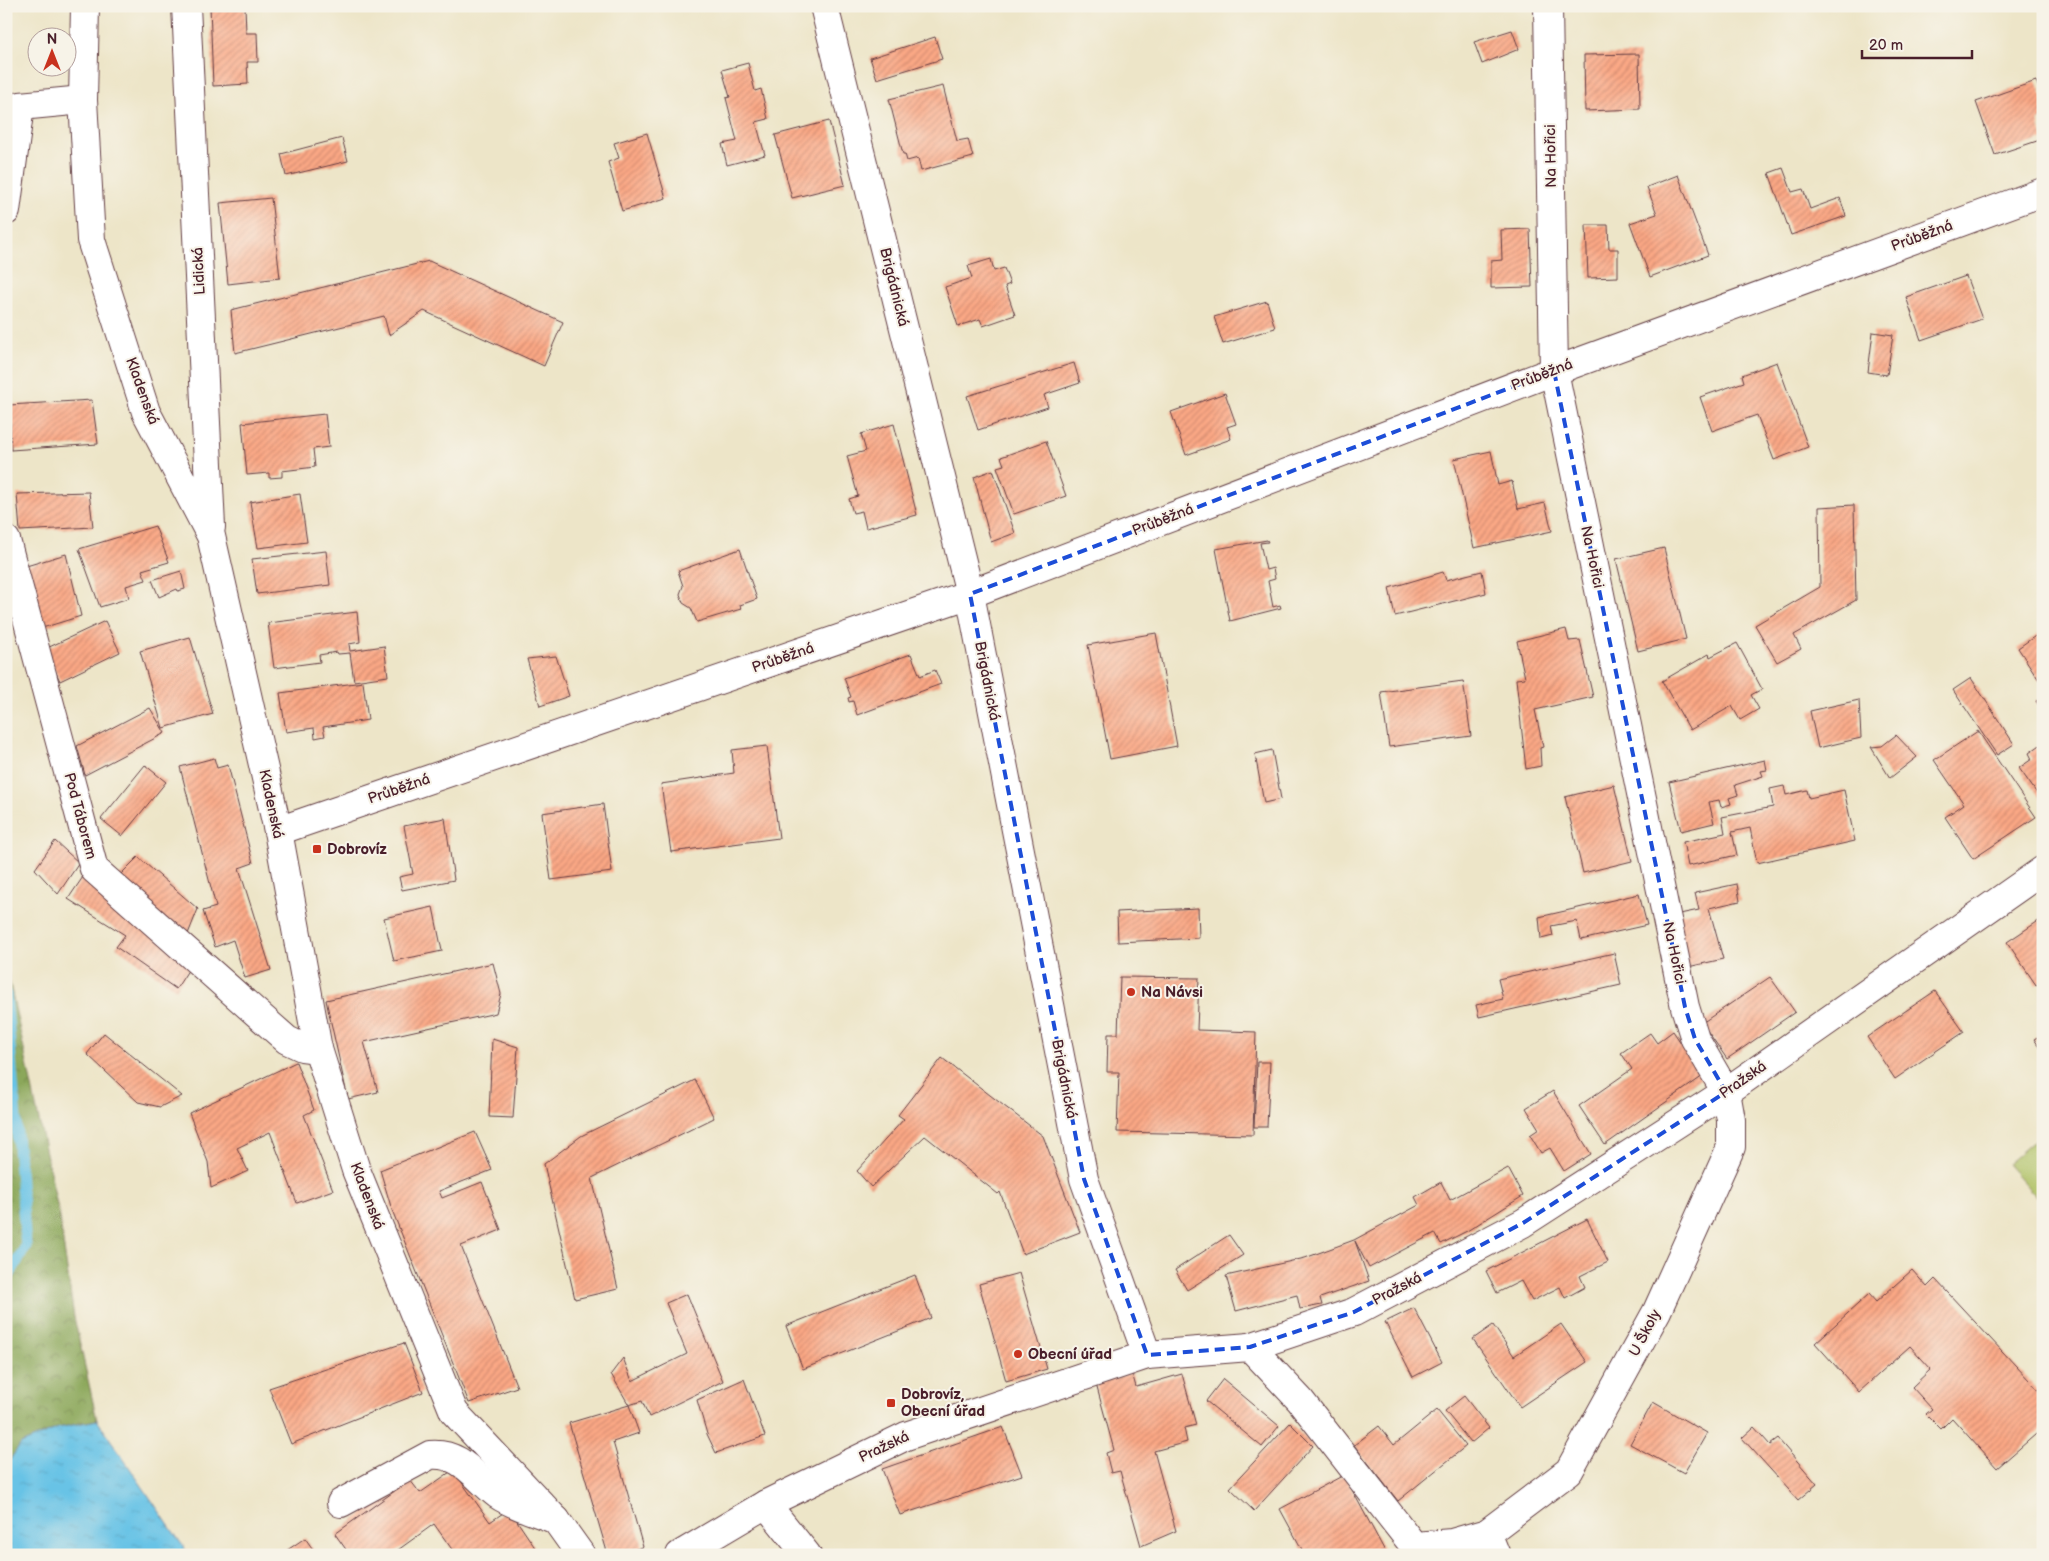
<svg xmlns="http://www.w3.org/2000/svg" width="2049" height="1561" viewBox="0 0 2049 1561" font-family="'Balsamiq Sans',sans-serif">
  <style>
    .green { fill: #afc165; stroke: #7c7048 }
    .forest { fill: url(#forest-crowns); stroke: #6a6342 }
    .water { fill: url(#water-ripples); stroke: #597188 }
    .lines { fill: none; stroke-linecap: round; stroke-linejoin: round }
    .stream { stroke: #68c3e6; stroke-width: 11 }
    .building { fill: url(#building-hatch) }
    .street-casing { stroke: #623d43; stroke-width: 30 }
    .secondary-casing { stroke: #623d43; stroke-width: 30 }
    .street { stroke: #fff; stroke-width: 28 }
    .secondary { stroke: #fff; stroke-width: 28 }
    .marked { fill: none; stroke: #1d4ed8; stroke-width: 4; stroke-dasharray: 10 6; stroke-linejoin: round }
    .poi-dot { fill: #c8321e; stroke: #f7f3e8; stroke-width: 2 }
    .labels { text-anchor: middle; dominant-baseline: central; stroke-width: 4; stroke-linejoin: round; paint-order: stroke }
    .street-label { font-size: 15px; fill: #4a1f2b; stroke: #f7f3e8 }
    .poi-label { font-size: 15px; font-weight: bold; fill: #4a1f2b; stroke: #f7f3e8; text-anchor: start }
  </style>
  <defs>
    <pattern id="forest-crowns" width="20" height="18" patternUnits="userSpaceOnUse" patternTransform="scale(1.25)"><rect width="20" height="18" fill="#8ba75a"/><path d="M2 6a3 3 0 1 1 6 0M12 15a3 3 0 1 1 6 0" fill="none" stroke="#74874b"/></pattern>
    <pattern id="water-ripples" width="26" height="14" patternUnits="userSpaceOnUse" patternTransform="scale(1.25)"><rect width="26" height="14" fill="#68c3e6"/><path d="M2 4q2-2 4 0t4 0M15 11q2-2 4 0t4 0" fill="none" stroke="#5ca7c5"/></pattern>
    <pattern id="building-hatch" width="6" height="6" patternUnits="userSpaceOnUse" patternTransform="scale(1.25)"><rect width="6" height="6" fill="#fba885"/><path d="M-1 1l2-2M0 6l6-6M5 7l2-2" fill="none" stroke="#cd886d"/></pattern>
  </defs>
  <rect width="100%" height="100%" fill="#f7f3e8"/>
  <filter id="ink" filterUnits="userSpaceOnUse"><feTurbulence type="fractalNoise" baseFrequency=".02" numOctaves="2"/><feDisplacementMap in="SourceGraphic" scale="10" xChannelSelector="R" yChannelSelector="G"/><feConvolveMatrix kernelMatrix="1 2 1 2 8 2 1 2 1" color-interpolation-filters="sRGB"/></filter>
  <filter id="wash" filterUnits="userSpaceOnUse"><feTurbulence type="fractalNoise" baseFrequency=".0096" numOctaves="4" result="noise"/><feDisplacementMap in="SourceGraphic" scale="20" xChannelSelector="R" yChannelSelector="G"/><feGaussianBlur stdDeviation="1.12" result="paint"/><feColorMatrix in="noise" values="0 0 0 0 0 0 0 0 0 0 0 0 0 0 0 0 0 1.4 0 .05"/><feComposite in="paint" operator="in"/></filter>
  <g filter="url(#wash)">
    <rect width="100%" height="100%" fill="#ede5c8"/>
    <path class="green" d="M2043,1133V1204L2007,1164Z"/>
    <path class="forest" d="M6,965L59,1214L74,1317L97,1420L58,1428L21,1444L6,1465Z"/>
    <path class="water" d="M97,1420L189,1555H6V1465L21,1444L58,1428Z"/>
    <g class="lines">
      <path class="stream" d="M6,995L26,1246L6,1281"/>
    </g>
    <g id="blocks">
      <g class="building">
        <path d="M210,6H245L246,33H257L258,62H247L248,84L213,86Z"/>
        <path d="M1512,30L1519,49L1482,64L1474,42Z"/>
        <path d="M935,37L942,59L877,79L870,58Z"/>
        <path d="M1639,54L1640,109L1585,111L1584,55Z"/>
        <path d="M748,63L755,91L761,89L768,119L756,122L765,155L727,165L722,144L737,141L726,98L730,97L722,70Z"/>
        <path d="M2036,81L2043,98V119L2038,121L2043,139L1995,155L1976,102Z"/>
        <path d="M943,86L957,141L968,139L973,157L921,171L918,158L907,161L905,154H903L889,99Z"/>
        <path d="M829,121L845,185L792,198L775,135Z"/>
        <path d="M647,133L666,198L622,211L608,162L619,158L614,143Z"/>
        <path d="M342,138L348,161L286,176L281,154Z"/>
        <path d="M1783,168L1792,192L1803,189L1810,209L1840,198L1846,216L1791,235L1769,173Z"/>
        <path d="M1678,175L1708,255L1650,277L1630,223L1657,214L1647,187Z"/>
        <path d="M271,198L280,278L228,284L220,203Z"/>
        <path d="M1586,225H1608L1609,249H1618V277L1588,278Z"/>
        <path d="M1530,229L1532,287L1491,288V261L1502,260L1501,230Z"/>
        <path d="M991,259L994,271L1004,268L1010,284L1005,286L1015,315L983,326L980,319L958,326L945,287L972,278L968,266Z"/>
        <path d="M429,261L563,322L544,366L424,311L389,335L384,316L235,353L231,310Z"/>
        <path d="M1966,276L1982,319L1921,340L1906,297Z"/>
        <path d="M1267,301L1275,328L1223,344L1214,317Z"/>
        <path d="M1873,332L1893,335L1887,375L1868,372Z"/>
        <path d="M1777,362L1808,447L1774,460L1757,415L1712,431L1700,397L1744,382L1742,375Z"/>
        <path d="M1074,363L1080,383L1044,395L1048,407L978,430L967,396Z"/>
        <path d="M1225,393L1236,424L1227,427L1231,439L1186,455L1171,412Z"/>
        <path d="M92,400L98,444L11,450L9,405Z"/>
        <path d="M325,414L329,447L313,449L315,467L282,471V477L269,478V473L247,475L242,423Z"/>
        <path d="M894,424L917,515L866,528L862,511L853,513L849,499L858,496L847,456L866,451L861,434Z"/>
        <path d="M1046,441L1066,496L1014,514L997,467L1004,465L1001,457Z"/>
        <path d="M1491,451L1498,485L1512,481L1518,509L1545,503L1552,531L1474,548L1454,459Z"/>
        <path d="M993,470L1015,533L991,542L974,477Z"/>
        <path d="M89,492L93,527L20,531L17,494Z"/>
        <path d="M300,494L307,542L258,548L250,502Z"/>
        <path d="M1854,505L1856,600L1794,635L1801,649L1777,662L1755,625L1820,587L1819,507Z"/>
        <path d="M155,526L169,562L142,570L146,580L126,586L129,598L100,607L79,549Z"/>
        <path d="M1267,540L1268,542L1260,543L1266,570L1273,568L1275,579L1268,581L1273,607L1280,605L1281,608L1230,621L1216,549Z"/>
        <path d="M1664,548L1686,639L1638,651L1616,559Z"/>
        <path d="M740,549L757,599L740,605L741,609L697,622L691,608L683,603L680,594L683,586L678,571Z"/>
        <path d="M326,551L330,585L257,594L252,559Z"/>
        <path d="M66,554L81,616L39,629L23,567Z"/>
        <path d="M181,571L185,589L178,591L177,589L159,597L152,580Z"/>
        <path d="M1482,571L1486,593L1395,616L1389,588L1443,572L1446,580Z"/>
        <path d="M357,612L360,642L349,644L350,651L384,646L388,676L354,681L350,653L338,654L337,652L319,655L320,662L274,668L268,623Z"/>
        <path d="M105,621L120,652L60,681L45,649Z"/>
        <path d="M1566,629L1569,641L1580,640L1593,697L1535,710L1543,747L1540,748L1541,766L1526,769L1516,679L1525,678L1517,641Z"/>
        <path d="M2041,632L2043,635V678L2039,680L2018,648Z"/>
        <path d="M1156,633L1177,746L1110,759L1088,645Z"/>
        <path d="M190,637L213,714L163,728L140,651Z"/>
        <path d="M1737,643L1762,689L1751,695L1759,709L1740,720L1732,706L1690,730L1662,681L1709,654L1710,657Z"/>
        <path d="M911,654L920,676L935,670L941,684L857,715L853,701L849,702L848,698L851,697L844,678Z"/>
        <path d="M556,656L569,696L540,706L527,659Z"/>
        <path d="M1971,678L2014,744L1997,755L1953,690Z"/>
        <path d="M1463,681L1471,736L1389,747L1381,692Z"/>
        <path d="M363,682L368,720L323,727L325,736L315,738L314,728L286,732L280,693Z"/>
        <path d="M2043,697V712L2036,701Z"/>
        <path d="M1859,700L1861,738L1818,748L1810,711Z"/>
        <path d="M150,708L165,733L85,775L77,746Z"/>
        <path d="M1978,731L2036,817L1973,859L1945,817L1964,804L1934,760Z"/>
        <path d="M1896,735L1917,757L1890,778L1871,747L1882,746Z"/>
        <path d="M2043,743V802L2019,768L2032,759L2029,753Z"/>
        <path d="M767,746L779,838L671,852L661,784L734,773L732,750Z"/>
        <path d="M1272,750L1281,799L1264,803L1255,754Z"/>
        <path d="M214,758L217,768L228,765L253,863L239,868L271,970L245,978L233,940L215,947L203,911L216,907L180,767Z"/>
        <path d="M1765,760L1767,770L1761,771L1763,776L1735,785L1738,795L1729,798L1731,804L1721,807L1719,800L1709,802L1714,823L1681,831L1669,782Z"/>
        <path d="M145,765L166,782L122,836L101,819Z"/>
        <path d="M1614,785L1632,861L1583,873L1565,797Z"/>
        <path d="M1784,786L1786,795L1807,790L1809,798L1844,790L1855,841L1757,863L1750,828L1732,832L1737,855L1688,866L1683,842L1725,833L1722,817L1773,807L1770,789Z"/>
        <path d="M603,804L612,872L551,880L542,813Z"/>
        <path d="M445,818L454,880L402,890L399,877L413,874L404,826Z"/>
        <path d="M55,841L79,863L58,894L35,869Z"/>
        <path d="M138,857L198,909L186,939L116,879Z"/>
        <path d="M85,874L194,961L176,989L116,947L125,935L68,899Z"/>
        <path d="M1737,884L1740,901L1709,908L1723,959L1688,967L1675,915L1699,910L1695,893Z"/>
        <path d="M1639,894L1647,925L1581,940L1577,921L1551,926L1553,936L1541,939L1539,917Z"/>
        <path d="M433,907L442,951L394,961L384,918Z"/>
        <path d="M1198,908L1199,938L1118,942L1117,912Z"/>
        <path d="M2043,918V981L2036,985L2007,942Z"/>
        <path d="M1614,953L1621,985L1479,1017L1476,1005L1503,999L1498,979Z"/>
        <path d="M493,963L501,994L496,1013L364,1042L378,1092L348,1099L326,1000Z"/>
        <path d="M1120,977L1199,978L1197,1030L1256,1032L1253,1135L1117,1132L1119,1072H1107L1108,1034H1118Z"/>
        <path d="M1770,977L1795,1012L1727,1059L1702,1023Z"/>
        <path d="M1935,991L1964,1032L1895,1079L1867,1037Z"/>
        <path d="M1673,1031L1703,1076L1605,1145L1579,1106L1632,1069L1621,1053L1650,1033L1657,1043Z"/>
        <path d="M104,1033L182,1096L160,1107L138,1102L87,1054Z"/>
        <path d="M2043,1034V1052L2034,1039Z"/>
        <path d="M492,1039L518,1047L513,1118L489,1117Z"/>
        <path d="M942,1058L1043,1136L1080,1232L1023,1254L1000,1192L998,1194L925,1136L871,1187L857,1171L904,1119L898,1115Z"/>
        <path d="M296,1062L314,1110L304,1115L333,1190L297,1203L270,1132L237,1148L248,1171L211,1188L208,1162L189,1113Z"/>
        <path d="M1257,1062H1270L1267,1127H1254Z"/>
        <path d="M695,1080L714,1118L592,1178L618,1289L575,1299L544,1164L581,1136Z"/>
        <path d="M1553,1091L1591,1154L1564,1171L1550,1148L1541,1153L1530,1135L1539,1129L1526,1108Z"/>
        <path d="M475,1132L492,1170L439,1191L442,1198L482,1182L501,1230L461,1246L517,1387L469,1403L392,1210L380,1170Z"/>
        <path d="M1508,1168L1523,1196L1467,1231L1441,1244L1435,1233L1369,1268L1355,1241L1369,1281L1320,1298L1322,1305L1300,1309L1297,1295L1236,1311L1226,1276L1305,1258L1354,1240L1419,1205L1415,1197L1441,1182L1450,1200Z"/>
        <path d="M1587,1219L1608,1262L1580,1276L1585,1287L1565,1298L1560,1287L1532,1301L1521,1281L1497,1293L1486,1271Z"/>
        <path d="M1229,1235L1243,1255L1187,1290L1175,1270Z"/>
        <path d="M1912,1270L1927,1287L1935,1279L2043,1395V1428L1997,1468L1952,1418L1941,1429L1926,1414L1932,1409L1912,1387L1931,1369L1910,1346L1859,1392L1815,1343L1869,1294L1876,1302Z"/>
        <path d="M1019,1273L1047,1369L1006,1381L979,1284Z"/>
        <path d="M915,1275L931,1318L803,1369L786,1326Z"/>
        <path d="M687,1294L723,1381L649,1417L642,1401L629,1405L611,1374L623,1358L632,1381L687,1354L666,1303Z"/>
        <path d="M1414,1308L1442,1362L1413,1377L1385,1322Z"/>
        <path d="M1561,1324L1587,1362L1520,1407L1473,1339L1493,1325L1514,1356Z"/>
        <path d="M404,1343L423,1392L291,1444L269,1388Z"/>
        <path d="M1132,1373L1136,1387L1182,1374L1196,1425L1184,1428L1187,1442L1154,1451L1176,1531L1141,1546L1120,1471L1111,1473L1106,1453L1114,1450L1096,1384Z"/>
        <path d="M744,1379L765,1436L716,1453L707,1434L697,1400Z"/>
        <path d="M1223,1379L1279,1426L1262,1447L1206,1401Z"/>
        <path d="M1464,1396L1489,1428L1471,1443L1445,1411Z"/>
        <path d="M1653,1402L1707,1433L1684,1473L1630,1444Z"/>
        <path d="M629,1405L639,1433L613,1442L643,1547L616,1555H608L569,1423Z"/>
        <path d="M1437,1410L1466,1446L1398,1501L1354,1445L1379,1426L1394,1445Z"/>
        <path d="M1290,1423L1313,1446L1254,1511L1230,1488Z"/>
        <path d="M1003,1427L1022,1475L900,1515L882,1469Z"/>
        <path d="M1754,1427L1770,1445L1778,1439L1817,1484L1798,1500L1742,1438Z"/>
        <path d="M453,1470L490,1522L509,1509L540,1555H456L434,1524L391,1555H350L335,1534L410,1480L420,1493Z"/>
        <path d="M1344,1475L1387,1555H1305L1280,1509Z"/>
        <path d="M305,1538L317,1555H280Z"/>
      </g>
    </g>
  </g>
  <g filter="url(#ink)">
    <use href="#blocks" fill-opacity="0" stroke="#623d43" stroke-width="1"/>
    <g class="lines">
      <g class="street-casing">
        <g id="street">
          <path d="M824,6L970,594L1084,1179L1147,1355"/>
          <path d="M6,211L20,106L83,100"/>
          <path d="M6,540L94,869L287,1040L302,1047L318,1049"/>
          <path d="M278,831L970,594L1554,371L2043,192"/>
          <path d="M1250,1347L1300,1400L1414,1546L1452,1543L1487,1533L1569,1471L1657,1311L1731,1147V1120L1726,1092L1695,1039L1685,1007L1554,371L1548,6"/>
          <path d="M341,1503L430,1455C462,1452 475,1478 498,1495C514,1506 538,1512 556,1520"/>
          <path d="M766,1504L807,1555"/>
          <path d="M1487,1533L1496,1555"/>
        </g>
      </g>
      <g class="secondary-casing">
        <g id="secondary">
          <path d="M85,6L83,100L91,240L146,412L211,536L278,831L318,1049L356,1170L454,1412L556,1520L581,1555"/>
          <path d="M186,6L211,527"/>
          <path d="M680,1555L766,1504L906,1436L1147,1355L1250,1347L1354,1312L1523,1223L1726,1092L2043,870"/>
        </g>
      </g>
      <use href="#street" class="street"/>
      <use href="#secondary" class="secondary"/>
    </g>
  </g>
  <path class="marked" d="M1554,371L1685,1007L1695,1039L1726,1092L1523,1223L1354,1312L1250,1347L1147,1355L1084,1179L970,594Z"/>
  <g class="poi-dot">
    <rect x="312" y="844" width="10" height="10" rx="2.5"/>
    <circle cx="1131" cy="992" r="5"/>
    <circle cx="1018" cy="1354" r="5"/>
    <rect x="886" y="1398" width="10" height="10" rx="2.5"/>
  </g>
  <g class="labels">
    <g class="street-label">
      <text transform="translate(1551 156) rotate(-91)">Na Hořici</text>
      <text transform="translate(1922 236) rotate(-20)">Průběžná</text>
      <text transform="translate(199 271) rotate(-93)">Lidická</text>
      <text transform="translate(894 287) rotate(76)">Brigádnická</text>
      <text transform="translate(1542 375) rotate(-21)">Průběžná</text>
      <text transform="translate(142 391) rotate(70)">Kladenská</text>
      <text transform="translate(1163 520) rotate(-21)">Průběžná</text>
      <text transform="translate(1592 557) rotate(78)">Na Hořici</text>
      <text transform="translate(783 658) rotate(-19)">Průběžná</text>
      <text transform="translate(987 681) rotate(79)">Brigádnická</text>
      <text transform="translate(399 789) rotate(-19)">Průběžná</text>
      <text transform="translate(271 804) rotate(78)">Kladenská</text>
      <text transform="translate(80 816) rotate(75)">Pod Táborem</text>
      <text transform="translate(1674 953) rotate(78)">Na Hořici</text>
      <text transform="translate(1064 1079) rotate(79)">Brigádnická</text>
      <text transform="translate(1743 1080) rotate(-35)">Pražská</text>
      <text transform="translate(367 1196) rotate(69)">Kladenská</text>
      <text transform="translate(1397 1289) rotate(-28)">Pražská</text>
      <text transform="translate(1645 1333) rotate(-62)">U Školy</text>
      <text transform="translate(884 1447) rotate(-25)">Pražská</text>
    </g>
    <g class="poi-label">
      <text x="327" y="849">Dobrovíz</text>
      <text x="1141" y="992">Na Návsi</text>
      <text x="1028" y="1354">Obecní úřad</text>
      <text x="901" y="1394">Dobrovíz,<tspan x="901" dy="17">Obecní úřad</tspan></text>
    </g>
  </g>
  <rect width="2049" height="1561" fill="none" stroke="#f7f3e8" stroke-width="25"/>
  <g transform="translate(52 52)"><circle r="24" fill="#f7f3e8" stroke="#b29e9c"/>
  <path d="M0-4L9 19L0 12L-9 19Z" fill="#c8321e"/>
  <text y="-8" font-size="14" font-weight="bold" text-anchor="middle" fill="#4a1f2b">N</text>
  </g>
  <path d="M1862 50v8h110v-8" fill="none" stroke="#4a1f2b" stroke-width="2.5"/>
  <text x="1869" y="50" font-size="15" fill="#4a1f2b" stroke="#f7f3e8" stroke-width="4" paint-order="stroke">20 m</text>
</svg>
